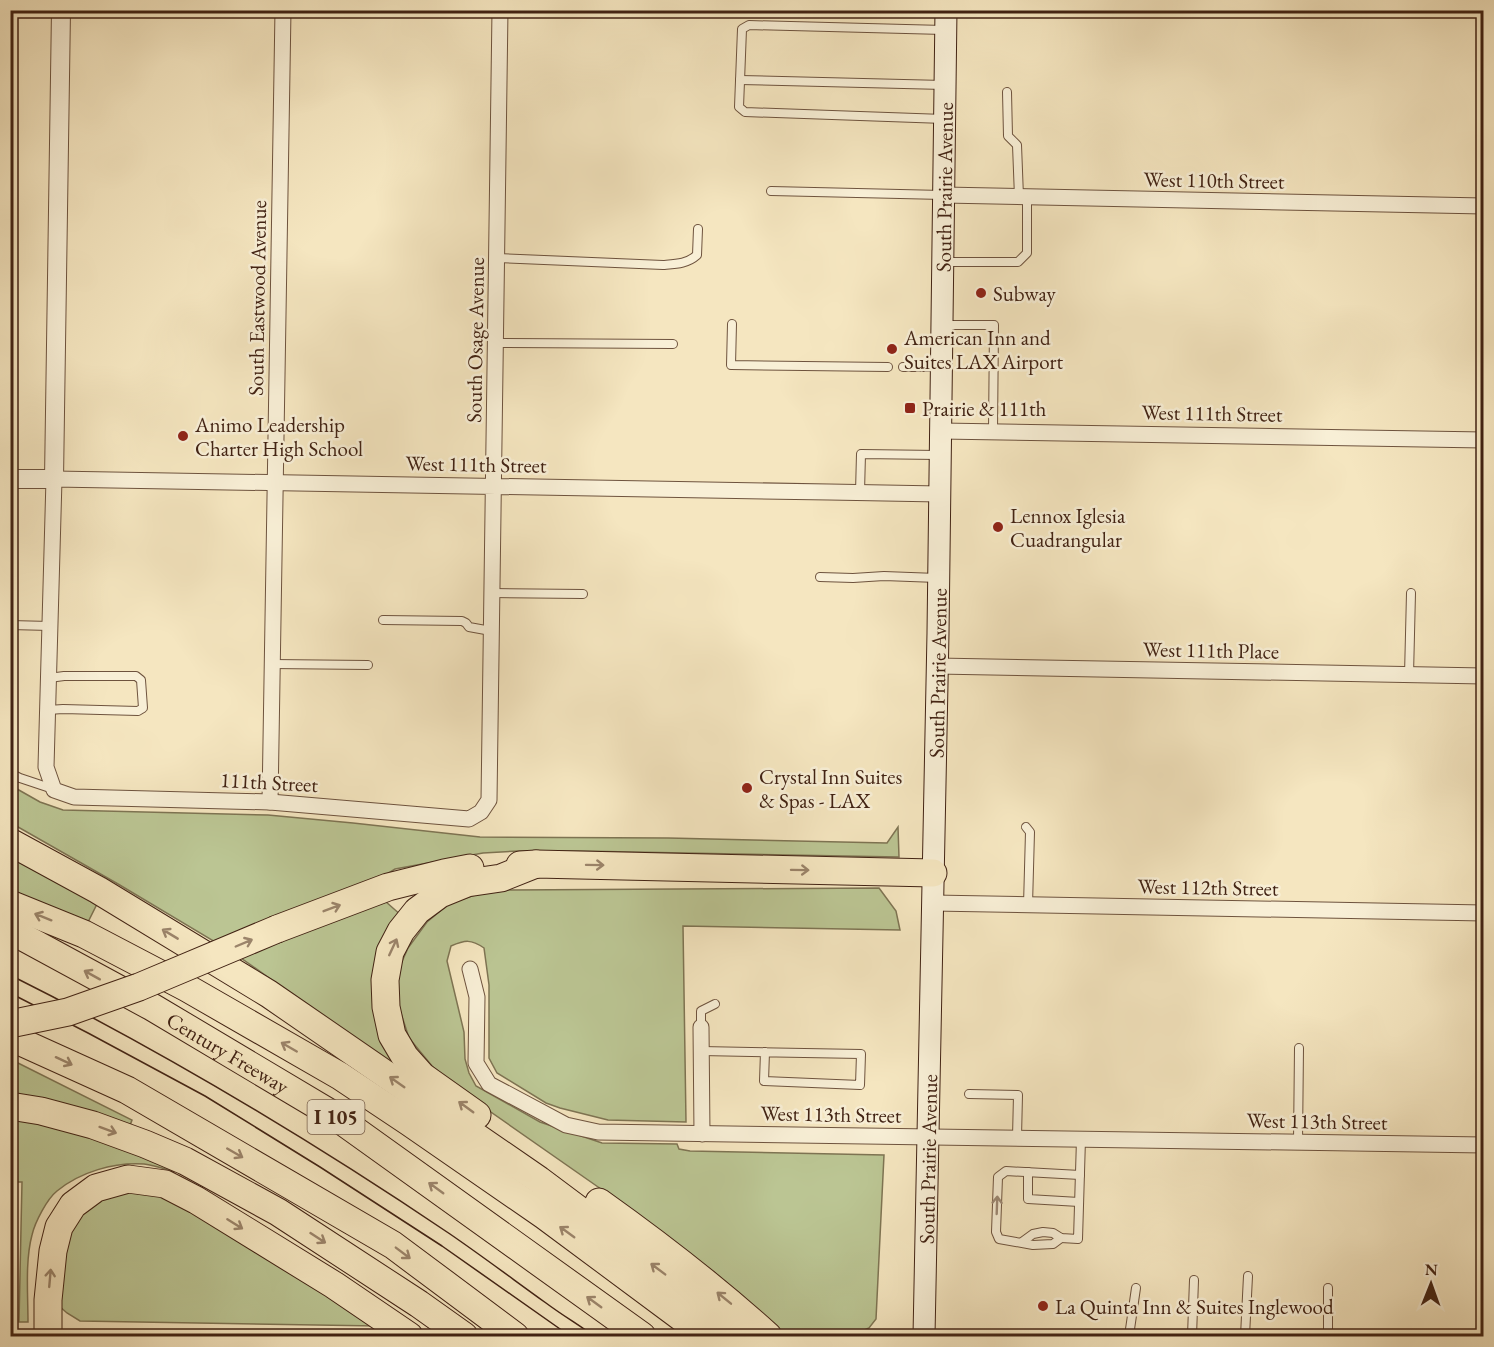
<svg xmlns="http://www.w3.org/2000/svg" width="1494" height="1347" viewBox="0 0 1494 1347" font-family="'EB Garamond',serif">
  <style>
    .green { fill: #bbc593; stroke: #7e7453; stroke-width: 1.5 }
    .lines { fill: none; stroke-linecap: round; stroke-linejoin: round }
    .service-casing { stroke: #6e533e; stroke-width: 10 }
    .minor-casing { stroke: #6e533e; stroke-width: 17 }
    .tertiary-casing { stroke: #6e533e; stroke-width: 20 }
    .secondary-casing { stroke: #412213; stroke-width: 23 }
    .motorway-casing { stroke: #412213; stroke-width: 29 }
    .service { stroke: #f8efd6; stroke-width: 8 }
    .minor { stroke: #f8efd6; stroke-width: 15 }
    .tertiary { stroke: #f8efd6; stroke-width: 18 }
    .secondary { stroke: #f8efd6; stroke-width: 21 }
    .motorway { stroke: #f5e6c0; stroke-width: 27 }
    .tram { stroke: #412213; stroke-width: 1.5 }
    .motorway-bridge-casing { stroke: #412213; stroke-width: 29; stroke-linecap: butt }
    .motorway-bridge { stroke: #f5e6c0; stroke-width: 27 }
    .oneway { stroke: #9b846a }
    .oneway2 { stroke: #9c8874 }
    .poi-dot { fill: #8f2418; stroke: #f8efd6; stroke-width: 2 }
    .labels { text-anchor: middle; dominant-baseline: central; stroke-width: 5; stroke-linejoin: round; paint-order: stroke }
    .shield { fill: #f8efd6; stroke: #78604e; stroke-width: 1.5 }
    .shield-label { font-size: 20px; font-weight: bold; fill: #412213 }
    .street-label { font-size: 21px; fill: #412213; stroke: #f8efd6 }
    .poi-label { font-size: 21px; fill: #412213; stroke: #f8efd6; text-anchor: start }
  </style>
  <rect width="100%" height="100%" fill="#f5e6c0"/>
  <filter id="stains"><feTurbulence type="fractalNoise" baseFrequency=".00333" numOctaves="4"/><feColorMatrix values="0 0 0 0 .2 0 0 0 0 .09 0 0 0 0 .02 0 0 0 .5 -.17"/></filter>
  <radialGradient id="worn" r=".72"><stop offset=".6" stop-color="#630" stop-opacity="0"/><stop offset="1" stop-color="#630" stop-opacity=".3"/></radialGradient>
  <g class="green">
    <path d="M10,785L40,802L63,810L268,815L353,823L480,837L668,838L887,843L898,827L899,857L579,851H519L483,853L395,869L384,876L215,942L118,884L11,823Z"/>
    <path d="M10,852L98,902L87,924L11,892Z"/>
    <path d="M879,888L896,911L900,930L683,926L686,1122L608,1120L560,1108L546,1103L497,1073L489,1058V985L484,948C471,939 465,940 451,946L447,961L464,1032L465,1059L469,1073L476,1086L540,1122L602,1143L677,1144L679,1149L690,1151L884,1155L876,1319L869,1328L853,1335L777,1333L763,1314L714,1272L621,1203L465,1094L432,1066L409,1038L398,1004L397,983L400,966L408,948L427,922L450,903L481,893L509,890Z"/>
    <path d="M385,901L402,916L393,929L397,1062L391,1067L324,1017L241,958L251,953Z"/>
    <path d="M10,1059L132,1120L129,1128L11,1096Z"/>
    <path d="M11,1115L68,1127L167,1167L175,1172C165,1169 154,1165 144,1164C114,1162 80,1172 57,1191C47,1199 35,1222 32,1235C25,1261 28,1295 28,1322H19L22,1182H11Z"/>
    <path d="M115,1190L163,1194L377,1326L80,1321L67,1313L58,1305L68,1224Z"/>
  </g>
  <g class="lines">
    <g class="service-casing">
      <g id="service">
        <path d="M944,30L749,25L742,29L739,107L745,112L944,119"/>
        <path d="M740,80L944,85"/>
        <path d="M1007,92L1008,136L1017,145L1019,197"/>
        <path d="M771,191L943,195"/>
        <path d="M497,258L663,265C676,264 687,264 697,255L698,229"/>
        <path d="M944,262H1018L1027,253V197"/>
        <path d="M732,324L731,365L888,367"/>
        <path d="M944,325H994L993,432"/>
        <path d="M496,343L673,344"/>
        <path d="M903,367H940"/>
        <path d="M860,492L861,454L938,455"/>
        <path d="M820,577L853,578L884,576L937,578"/>
        <path d="M492,593L583,594"/>
        <path d="M383,620L462,621L466,623L469,627L491,631"/>
        <path d="M10,625L50,626"/>
        <path d="M272,664L368,665"/>
        <path d="M1409,675L1411,593"/>
        <path d="M48,710L63,709L138,711L143,708L141,680L136,676H64L49,678"/>
        <path d="M10,773L20,778L53,789"/>
        <path d="M1026,827L1030,832L1028,905"/>
        <path d="M701,1027V1011L715,1004"/>
        <path d="M701,1051L861,1054L860,1085L764,1081L765,1052"/>
        <path d="M969,1094L1018,1095L1017,1137"/>
        <path d="M1298,1142L1299,1048"/>
        <path d="M1028,1172V1199L1079,1202"/>
        <path d="M1061,1238L1053,1244L1033,1245L999,1239L996,1232L998,1177L1006,1171L1080,1175"/>
        <path d="M1022,1242L1033,1234L1043,1232L1053,1233L1061,1238L1078,1239L1081,1139"/>
        <path d="M1129,1336L1136,1288"/>
        <path d="M1192,1336L1194,1280"/>
        <path d="M1245,1336L1248,1276"/>
        <path d="M1328,1336V1288"/>
      </g>
    </g>
    <g class="minor-casing">
      <g id="minor">
        <path d="M500,10C497,274 493,537 489,800L481,812L469,819L270,802L74,797L54,790L46,767L54,479L829,492L940,494"/>
        <path d="M944,195L1484,206"/>
        <path d="M941,431L1484,440"/>
        <path d="M937,666L1484,676"/>
        <path d="M270,802L283,10"/>
        <path d="M933,903L1484,913"/>
        <path d="M470,969L477,997L476,1063L489,1084L566,1125L598,1132L1484,1145"/>
        <path d="M701,1027L702,1134"/>
      </g>
    </g>
    <g class="tertiary-casing">
      <path id="tertiary" d="M10,479H54L61,10"/>
    </g>
    <g class="secondary-casing">
      <g id="secondary">
        <path id="s1" d="M924,1336L938,633L946,10"/>
      </g>
    </g>
    <g class="motorway-casing">
      <g id="motorway">
        <path d="M10,842L98,890L269,994L539,1180L666,1275L733,1336"/>
        <path d="M520,865L536,864L933,873"/>
        <path d="M10,904L84,934L187,988L340,1076L409,1122L545,1216L689,1323L712,1336H718"/>
        <path d="M277,929L388,887L444,873L470,868"/>
        <path id="s2" d="M10,930L152,1007L335,1116L642,1336"/>
        <path d="M10,1037L127,1090L393,1245L515,1336"/>
        <path d="M10,1106L41,1111L93,1125L145,1144L185,1161L278,1212L419,1304L464,1336"/>
        <path d="M477,1115L422,1076L405,1057L392,1035L386,1007L385,980L390,952L401,931L417,911L440,894L467,883L501,878L536,864"/>
        <path d="M599,1202C658,1244 715,1288 768,1336"/>
        <path d="M48,1336V1300L53,1251L59,1227L73,1205L96,1188L128,1179L165,1184L196,1200L334,1285L409,1336"/>
      </g>
    </g>
    <use href="#service" class="service"/>
    <use href="#minor" class="minor"/>
    <use href="#tertiary" class="tertiary"/>
    <use href="#secondary" class="secondary"/>
    <use href="#motorway" class="motorway"/>
    <g class="tram">
      <path d="M10,975C162,1051 309,1139 450,1234C482,1256 514,1280 546,1303C562,1315 579,1325 594,1336"/>
      <path d="M10,993L88,1033L205,1096L320,1167L442,1246L570,1336"/>
    </g>
    <g class="motorway-bridge-casing">
      <path id="motorway-bridge" d="M10,1024L68,1012L139,987L277,929"/>
    </g>
    <use href="#motorway-bridge" class="motorway-bridge"/>
  </g>
  <defs><path id="oneway-shaft" d="M-6 0H5M1.5-3L5.5 0L1.5 3" fill="none" stroke-width="1.6" stroke-linecap="round" stroke-linejoin="round" transform="scale(1.5)"/></defs>
  <g class="oneway">
    <use href="#oneway-shaft" transform="translate(595 865) rotate(1)"/>
    <use href="#oneway-shaft" transform="translate(800 870) rotate(1)"/>
    <use href="#oneway-shaft" transform="translate(332 908) rotate(-21)"/>
    <use href="#oneway-shaft" transform="translate(43 917) rotate(-158)"/>
    <use href="#oneway-shaft" transform="translate(170 934) rotate(-149)"/>
    <use href="#oneway-shaft" transform="translate(244 943) rotate(-23)"/>
    <use href="#oneway-shaft" transform="translate(393 947) rotate(-65)"/>
    <use href="#oneway-shaft" transform="translate(92 975) rotate(-151)"/>
    <use href="#oneway-shaft" transform="translate(289 1047) rotate(-150)"/>
    <use href="#oneway-shaft" transform="translate(64 1061) rotate(25)"/>
    <use href="#oneway-shaft" transform="translate(397 1082) rotate(-145)"/>
    <use href="#oneway-shaft" transform="translate(466 1107) rotate(-144)"/>
    <use href="#oneway-shaft" transform="translate(108 1130) rotate(20)"/>
    <use href="#oneway-shaft" transform="translate(235 1153) rotate(30)"/>
    <use href="#oneway-shaft" transform="translate(436 1188) rotate(-144)"/>
    <use href="#oneway-shaft" transform="translate(235 1224) rotate(32)"/>
    <use href="#oneway-shaft" transform="translate(567 1232) rotate(-144)"/>
    <use href="#oneway-shaft" transform="translate(318 1238) rotate(33)"/>
    <use href="#oneway-shaft" transform="translate(403 1253) rotate(37)"/>
    <use href="#oneway-shaft" transform="translate(658 1269) rotate(-143)"/>
    <use href="#oneway-shaft" transform="translate(50 1278) rotate(-85)"/>
    <use href="#oneway-shaft" transform="translate(724 1298) rotate(-141)"/>
    <use href="#oneway-shaft" transform="translate(594 1302) rotate(-144)"/>
  </g>
  <use class="oneway2" href="#oneway-shaft" transform="translate(997 1205) rotate(-88)"/>
  <g class="poi-dot">
    <circle cx="981" cy="293" r="6"/>
    <circle cx="892" cy="349" r="6"/>
    <rect x="904" y="402" width="12" height="12" rx="3"/>
    <circle cx="183" cy="436" r="6"/>
    <circle cx="998" cy="527" r="6"/>
    <circle cx="747" cy="788" r="6"/>
    <circle cx="1043" cy="1306" r="6"/>
  </g>
  <g class="labels">
    <rect class="shield" x="307.5" y="1100" width="57" height="34" rx="4.5"/>
    <g class="shield-label">
      <text x="336" y="1117">I 105</text>
    </g>
    <g class="street-label">
      <text transform="translate(1214 180) rotate(1)">West 110th Street</text>
      <text stroke="none"><textPath href="#s1" startOffset="1149">South Prairie Avenue</textPath></text>
      <text transform="translate(257 298) rotate(-89)">South Eastwood Avenue</text>
      <text transform="translate(475 340) rotate(-89)">South Osage Avenue</text>
      <text transform="translate(1212 413) rotate(1)">West 111th Street</text>
      <text transform="translate(476 464) rotate(1)">West 111th Street</text>
      <text transform="translate(1211 650) rotate(1)">West 111th Place</text>
      <text stroke="none"><textPath href="#s1" startOffset="663">South Prairie Avenue</textPath></text>
      <text transform="translate(269 782) rotate(3)">111th Street</text>
      <text transform="translate(1208 887) rotate(1)">West 112th Street</text>
      <text stroke="none"><textPath href="#s2" startOffset="250">Century Freeway</textPath></text>
      <text transform="translate(831 1114) rotate(1)">West 113th Street</text>
      <text transform="translate(1317 1121) rotate(1)">West 113th Street</text>
      <text stroke="none"><textPath href="#s1" startOffset="177">South Prairie Avenue</textPath></text>
    </g>
    <g class="poi-label">
      <text x="993" y="293">Subway</text>
      <text x="904" y="337">American Inn and<tspan x="904" dy="24">Suites LAX Airport</tspan></text>
      <text x="922" y="408">Prairie &amp; 111th</text>
      <text x="195" y="424">Animo Leadership<tspan x="195" dy="24">Charter High School</tspan></text>
      <text x="1010" y="515">Lennox Iglesia<tspan x="1010" dy="24">Cuadrangular</tspan></text>
      <text x="759" y="776">Crystal Inn Suites<tspan x="759" dy="24">&amp; Spas - LAX</tspan></text>
      <text x="1055" y="1306">La Quinta Inn &amp; Suites Inglewood</text>
    </g>
  </g>
  <rect width="1494" height="1347" fill="none" stroke="#f5e6c0" stroke-width="36"/>
  <rect x="12" y="12" width="1470" height="1323" fill="none" stroke="#412213" stroke-width="3"/>
  <rect x="18" y="18" width="1458" height="1311" fill="none" stroke="#412213" stroke-width="1.5"/>
  <g transform="translate(1431 1284) rotate(1)" stroke="#f8efd6" stroke-width="4.5" paint-order="stroke">
  <path d="M0-4.5L10 22L0 15L-10 22Z" fill="#412213"/>
  <text y="-9" font-size="16" font-weight="bold" text-anchor="middle" fill="#412213">N</text>
  </g>
  <rect width="100%" height="100%" filter="url(#stains)"/>
  <rect width="100%" height="100%" fill="url(#worn)"/>
</svg>
